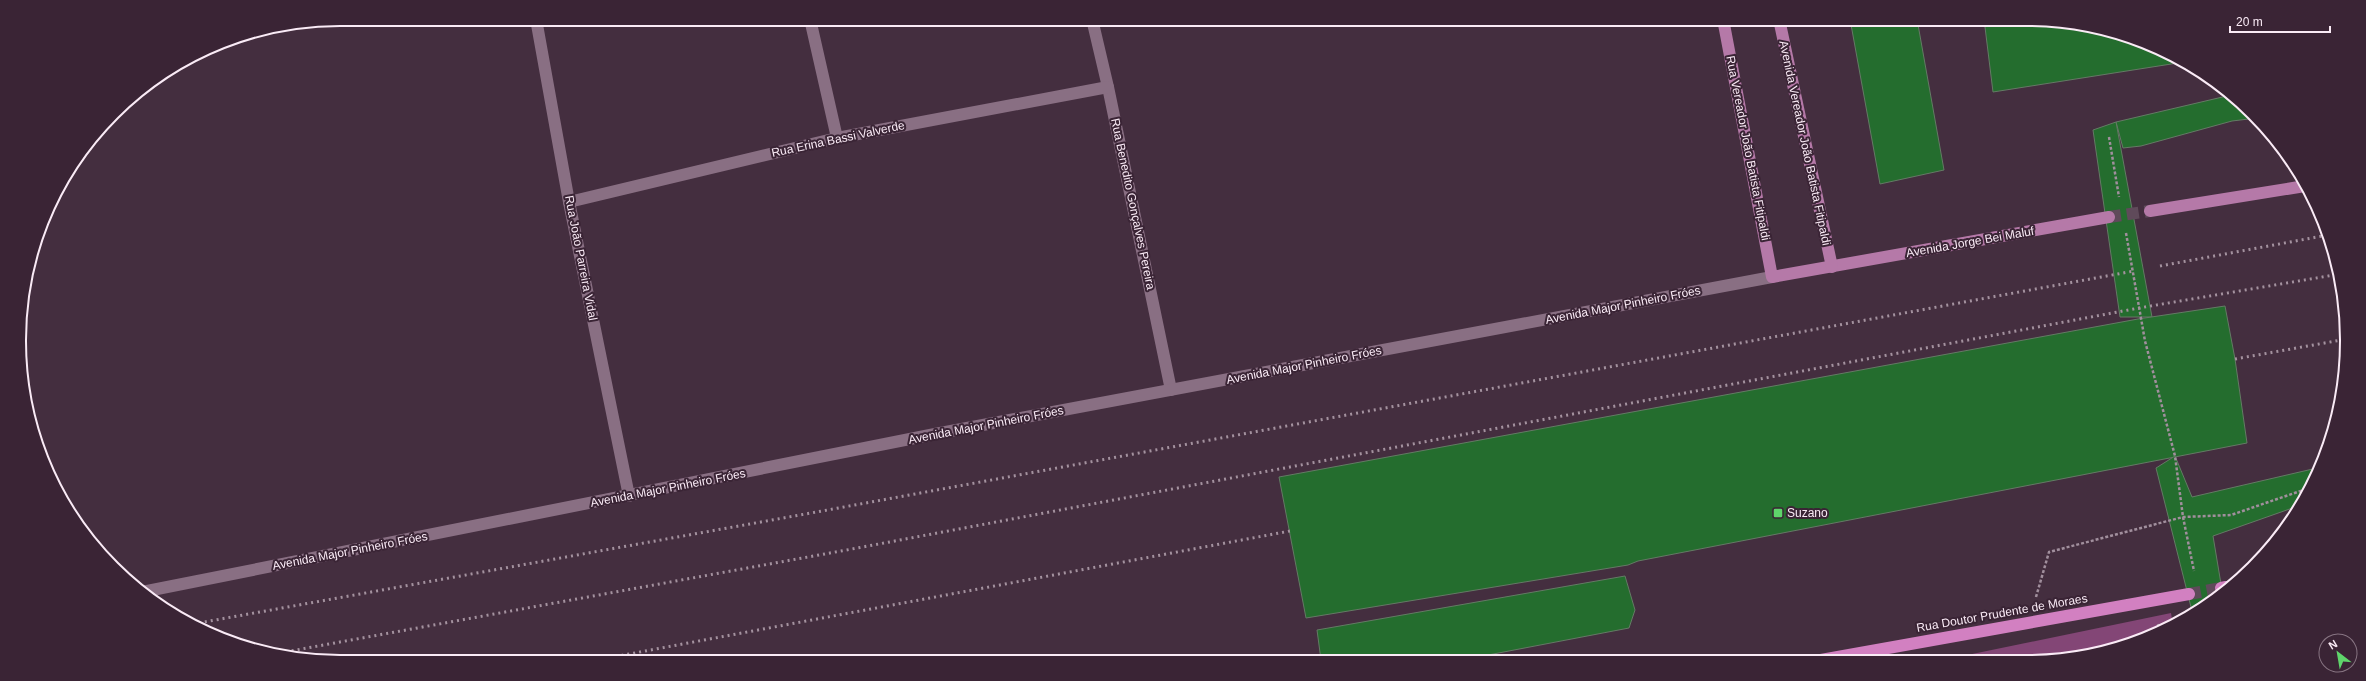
<svg xmlns="http://www.w3.org/2000/svg" width="2366" height="681" viewBox="0 0 2366 681" font-family="Helvetica,sans-serif">
  <style>
    .green { fill: #834676 }
    .building { fill: #246d2e; stroke: #647a65 }
    .lines { fill: none; stroke-linecap: round; stroke-linejoin: round }
    .major-tunnel { stroke: #5f4a5a; stroke-width: 12; stroke-dasharray: 12 6; stroke-linecap: butt }
    .highway-tunnel { stroke: #5f4a5a; stroke-width: 12; stroke-dasharray: 12 6; stroke-linecap: butt }
    .path { stroke: #a18f9d; stroke-width: 2.5; stroke-dasharray: 3 2; stroke-linecap: butt }
    .minor { stroke: #896f83; stroke-width: 12 }
    .major { stroke: #b579a8; stroke-width: 12 }
    .highway { stroke: #d280c1; stroke-width: 12 }
    .rail { stroke: #a4929f; stroke-width: 3; stroke-dasharray: 2 4; stroke-linecap: butt }
    .poi-dot { fill: #5fd56b; stroke: #3a2435; stroke-width: 1.5 }
    .labels { text-anchor: middle; dominant-baseline: central; stroke-width: 4; stroke-linejoin: round; paint-order: stroke }
    .street-label { font-size: 12px; fill: #faebf6; stroke: #3a2435 }
    .poi-label { font-size: 12px; fill: #faebf6; stroke: #3a2435; text-anchor: start }
    .rim { fill: none; stroke: #faebf6; stroke-width: 2 }
  </style>
  <rect width="100%" height="100%" fill="#442e3f"/>
  <path class="green" d="M2171,613L2173,625L2167,629L2067,659H1948Z"/>
  <g class="building">
    <path d="M1850,19H1917L1944,170L1880,184Z"/>
    <path d="M1984,19H2026L2088,25L2148,43L2184,62L1993,92Z"/>
    <path d="M2231,95L2257,118L2232,121L2141,146L2123,148L2116,122Z"/>
    <path d="M2116,122L2152,317H2120L2093,130Z"/>
    <path d="M2225,306L2235,359L2247,443L1638,561L1628,565L1306,618L1279,477L2138,319Z"/>
    <path d="M2175,456L2192,497L2317,468L2301,505L2213,536L2222,590L2192,611L2156,468Z"/>
    <path d="M1625,576L1635,610L1629,628L1462,660H1321L1317,630Z"/>
  </g>
  <g class="lines">
    <path class="major-tunnel" d="M2109,217L2150,211"/>
    <path class="highway-tunnel" d="M2189,594L2221,588"/>
    <g class="path">
      <path d="M2109,137L2119,197"/>
      <path d="M2287,155L2290,164"/>
      <path d="M2126,233L2145,341L2175,456L2183,517L2194,571"/>
      <path d="M2036,597L2049,552L2183,517L2231,515L2309,488"/>
      <path d="M2158,624L2160,631"/>
    </g>
    <g class="minor">
      <path d="M536,19L569,202L629,496"/>
      <path d="M810,19L837,138"/>
      <path d="M1092,19L1108,87L1171,390"/>
      <path d="M569,202L837,138L1108,87"/>
      <path d="M142,592L935,434L1772,277"/>
    </g>
    <g class="major">
      <path d="M1723,19L1772,277L2109,217"/>
      <path d="M1779,19L1832,267"/>
      <path d="M2150,211L2305,186"/>
    </g>
    <g class="highway">
      <path d="M2221,588L2226,587"/>
      <path d="M1821,660L2189,594"/>
    </g>
    <g class="rail">
      <path d="M2160,266L2328,235"/>
      <path d="M2235,359L2347,339"/>
      <path d="M193,624L811,513L2134,271"/>
      <path d="M274,654L852,549L2139,308L2340,274"/>
      <path d="M586,662L1290,531"/>
    </g>
  </g>
  <rect class="poi-dot" x="1773" y="508" width="10" height="10" rx="2"/>
  <g class="labels">
    <g class="street-label">
      <text transform="translate(838 139) rotate(-12)">Rua Erina Bassi Valverde</text>
      <text transform="translate(1805 143) rotate(78)">Avenida Vereador João Batista Fitipaldi</text>
      <text transform="translate(1748 148) rotate(79)">Rua Vereador João Batista Fitipaldi</text>
      <text transform="translate(1133 204) rotate(78)">Rua Benedito Gonçalves Pereira</text>
      <text transform="translate(1970 242) rotate(-10)">Avenida Jorge Bei Maluf</text>
      <text transform="translate(581 258) rotate(79)">Rua João Parreira Vidal</text>
      <text transform="translate(1623 305) rotate(-11)">Avenida Major Pinheiro Fróes</text>
      <text transform="translate(1304 365) rotate(-11)">Avenida Major Pinheiro Fróes</text>
      <text transform="translate(986 425) rotate(-11)">Avenida Major Pinheiro Fróes</text>
      <text transform="translate(668 488) rotate(-11)">Avenida Major Pinheiro Fróes</text>
      <text transform="translate(350 551) rotate(-11)">Avenida Major Pinheiro Fróes</text>
      <text transform="translate(2002 613) rotate(-10)">Rua Doutor Prudente de Moraes</text>
    </g>
    <g class="poi-label">
      <text x="1787" y="513">Suzano</text>
    </g>
  </g>
  <path d="M0 0H2366V681H0ZM340 26H2026A314 314 0 0 1 2340 340V341A314 314 0 0 1 2026 655H340A314 314 0 0 1 26 341V340A314 314 0 0 1 340 26Z" fill="#3a2435" fill-rule="evenodd"/>
  <path class="rim" d="M340 26H2026A314 314 0 0 1 2340 340V341A314 314 0 0 1 2026 655H340A314 314 0 0 1 26 341V340A314 314 0 0 1 340 26Z"/>
  <g transform="translate(2338 653) rotate(329)"><circle r="19" fill="#3a2435" stroke="#877482"/>
  <path d="M0-3L7 15L0 10L-7 15Z" fill="#5fd56b"/>
  <text y="-6" font-size="11" font-weight="bold" text-anchor="middle" fill="#faebf6">N</text>
  </g>
  <path d="M2230 26v6h100v-6" fill="none" stroke="#faebf6" stroke-width="2"/>
  <text x="2236" y="26" font-size="12" fill="#faebf6" stroke="#3a2435" stroke-width="3" paint-order="stroke">20 m</text>
</svg>
